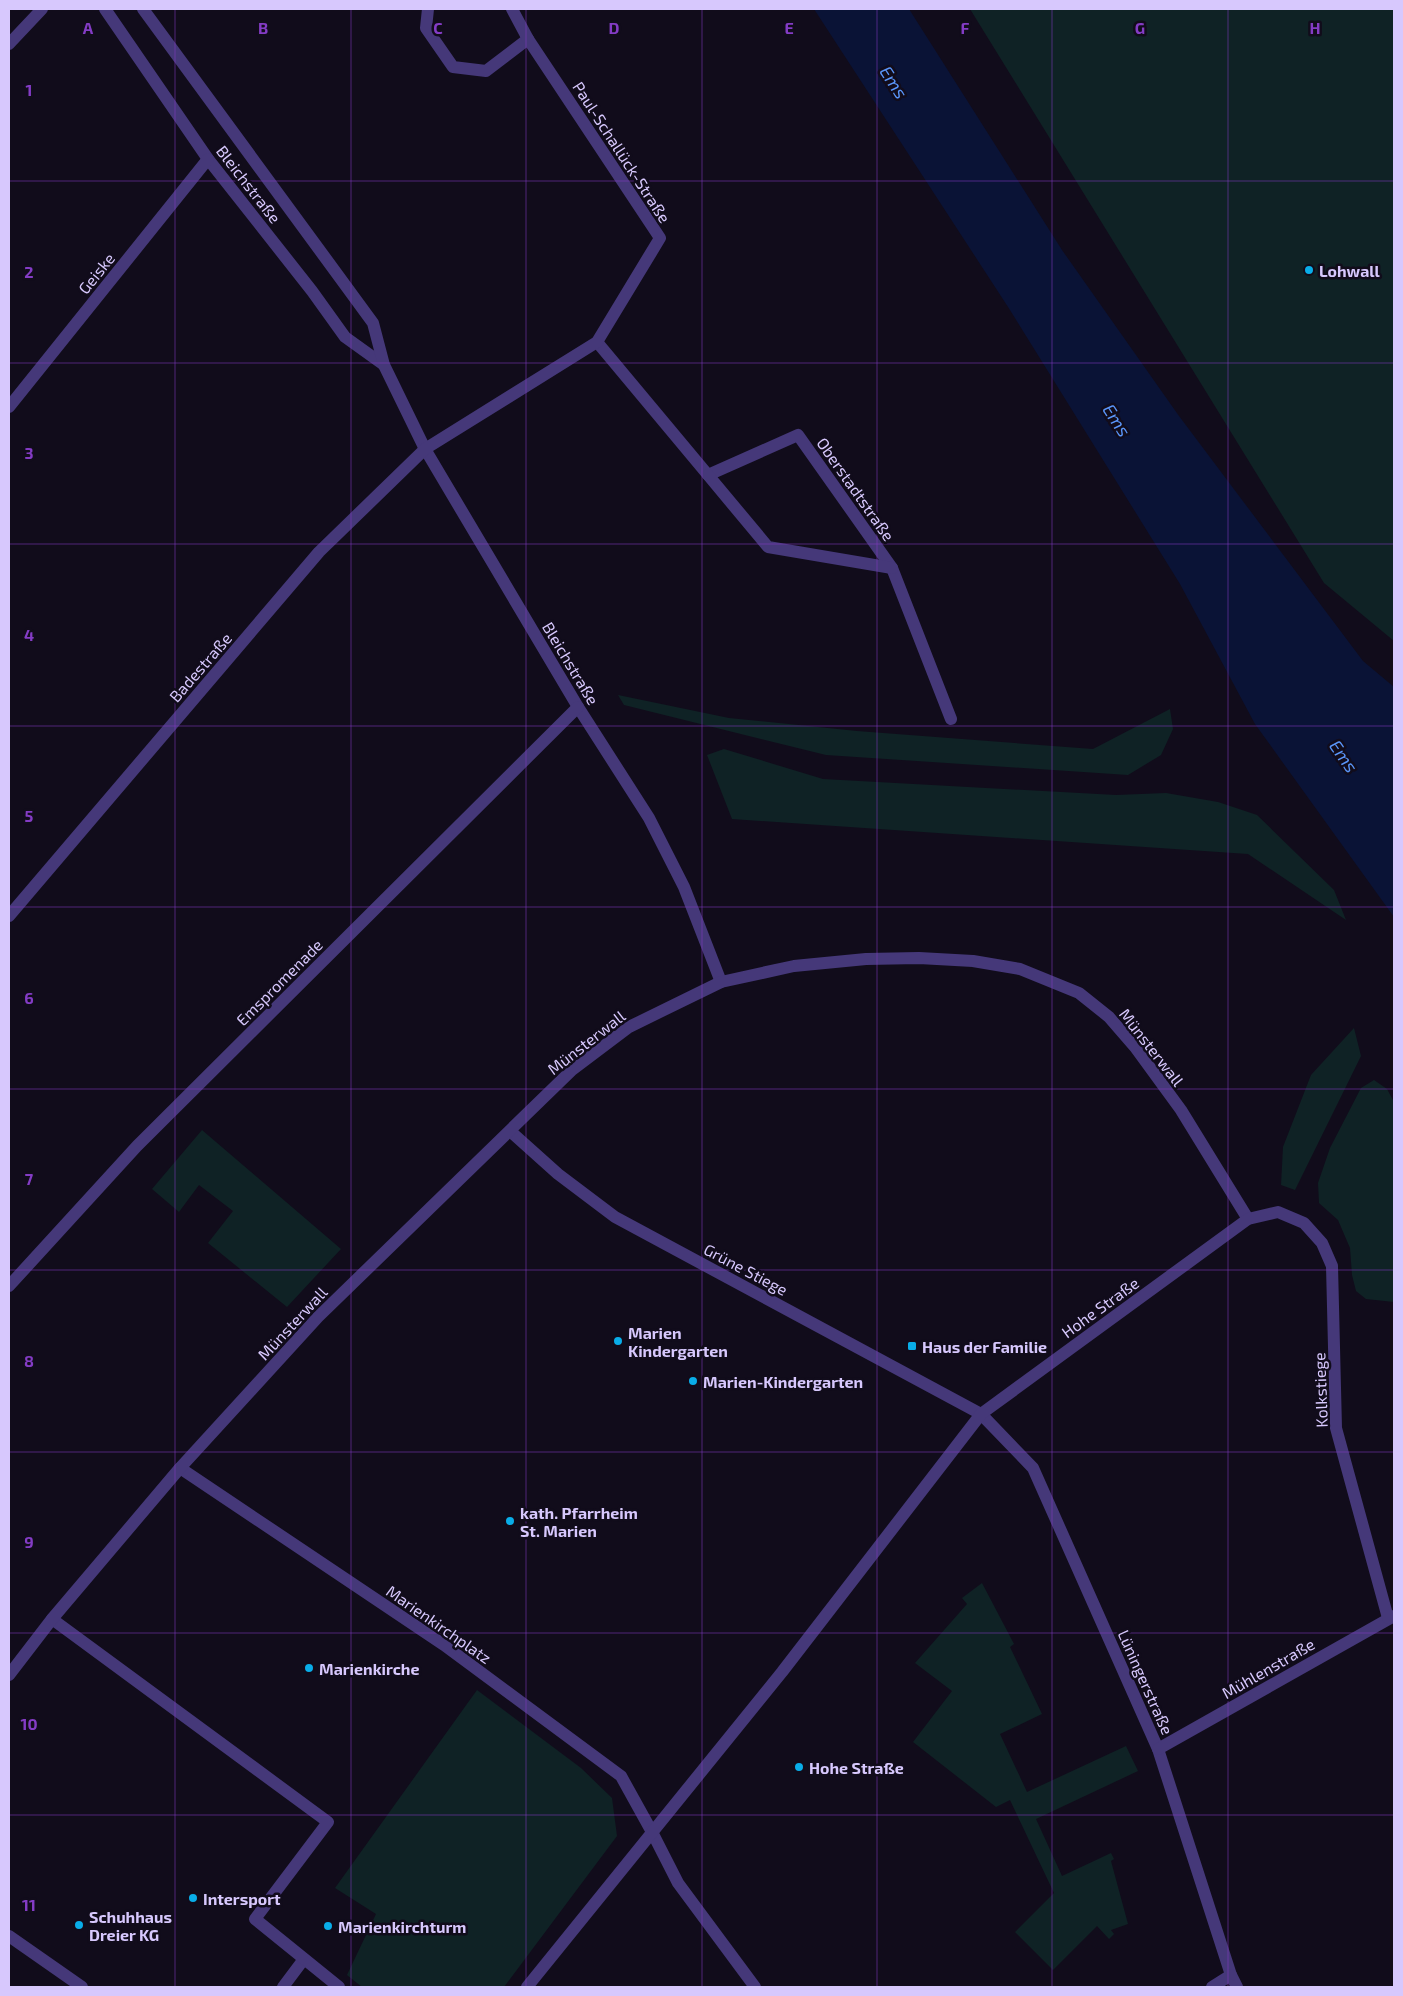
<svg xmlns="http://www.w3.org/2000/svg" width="1403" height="1996" viewBox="0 0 1403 1996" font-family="'Exo 2',sans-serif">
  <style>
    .green { fill: #0f2225 }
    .water { fill: #0a1336 }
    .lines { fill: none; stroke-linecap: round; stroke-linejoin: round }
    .pedestrian { stroke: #453879; stroke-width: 12 }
    .minor { stroke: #453879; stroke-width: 12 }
    .grid { fill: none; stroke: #843cc5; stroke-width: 1; stroke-opacity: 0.55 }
    .poi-dot { fill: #09ade8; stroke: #110c1b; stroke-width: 2 }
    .labels { text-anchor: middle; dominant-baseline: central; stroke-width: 5; stroke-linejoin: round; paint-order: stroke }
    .street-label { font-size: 16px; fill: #d7c8fd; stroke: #110c1b }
    .poi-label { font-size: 16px; font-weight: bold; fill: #d7c8fd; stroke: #110c1b; text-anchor: start }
    .water-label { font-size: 18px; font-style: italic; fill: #5a95f9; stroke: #110c1b }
    .grid-label { font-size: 16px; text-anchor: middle; font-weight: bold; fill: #843cc5; stroke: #110c1b; stroke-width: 5; stroke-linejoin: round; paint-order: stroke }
  </style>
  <rect width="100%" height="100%" fill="#110c1b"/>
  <g class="green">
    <path d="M970,9H1394V641L1324,583Z"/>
    <path d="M618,695L729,718L857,731L1093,749L1170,709L1173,729L1161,755L1128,775L826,755L624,705Z"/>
    <path d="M724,749L823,779L1116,795L1166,793L1218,802L1257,815L1334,890L1346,920L1248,854L732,819L707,755Z"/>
    <path d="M1354,1028L1361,1056L1295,1190L1281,1185L1283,1147L1311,1075Z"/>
    <path d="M1374,1080L1387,1089L1394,1102V1302L1366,1299L1356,1291L1352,1275L1350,1248L1338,1220L1319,1203L1318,1183L1330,1148L1361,1088Z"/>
    <path d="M202,1130L341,1249L287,1307L208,1243L233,1211L199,1185L179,1212L152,1189Z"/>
    <path d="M982,1583L1014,1644L1010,1647L1042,1714L1000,1734L1027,1792L1126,1746L1138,1771L1036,1819L1062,1876L1111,1853L1114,1859L1111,1861L1128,1924L1111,1930L1114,1934L1109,1939L1097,1926L1053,1970L1015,1932L1054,1893L1010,1800L996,1807L913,1742L952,1691L915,1663L967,1604L962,1598Z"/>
    <path d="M477,1690L581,1768L612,1798L617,1836L504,1987H362L347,1975L376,1914L335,1888Z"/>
  </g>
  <path class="water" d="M814,9H909L1062,250L1179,416L1363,661L1394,687V917L1255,724L1180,584L1010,310Z"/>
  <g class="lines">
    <g class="pedestrian">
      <path d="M9,1936L82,1987"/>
      <path d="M283,1987L304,1959"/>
    </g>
    <g class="minor">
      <path d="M105,9L208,159L312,291L345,337L384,365"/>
      <path d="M143,9L373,323L384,365L425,449L578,707L649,818L684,887L721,982"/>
      <path d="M428,9L426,28L453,67L486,71L528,39"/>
      <path d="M9,44L42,9"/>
      <path d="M597,342L708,475L798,435L892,568L951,719"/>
      <path d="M9,407L208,159"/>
      <path d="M708,475L768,547L892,568"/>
      <path d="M9,916L319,552L425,449L597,342L660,238L528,39L512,9"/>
      <path d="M510,1131L558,1174L615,1217L981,1414L1033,1468L1158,1749L1231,1975L1237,1987"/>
      <path d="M9,1286L137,1146L578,707"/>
      <path d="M180,1468L444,1645L621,1776L652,1832L678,1883L755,1987"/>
      <path d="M52,1619L328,1822L255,1919L339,1987"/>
      <path d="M9,1675L52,1619L180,1468L318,1317L572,1070L629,1027L721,982L794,966L866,959L919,958L973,961L1020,969L1079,993L1109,1017L1135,1047L1181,1110L1248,1219"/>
      <path d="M1158,1749L1394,1616"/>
      <path d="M527,1987L782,1672L981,1414L1248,1219L1278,1212L1304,1223L1322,1243L1332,1266L1336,1428L1388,1618"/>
      <path d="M1212,1987L1231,1975"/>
    </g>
  </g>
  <path class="grid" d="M175,9V1987M351,9V1987M526,9V1987M702,9V1987M877,9V1987M1052,9V1987M1228,9V1987M9,181H1394M9,363H1394M9,544H1394M9,726H1394M9,907H1394M9,1089H1394M9,1270H1394M9,1452H1394M9,1633H1394M9,1815H1394"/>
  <g class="poi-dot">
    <circle cx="1309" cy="270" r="5"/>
    <circle cx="618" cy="1341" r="5"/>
    <rect x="907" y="1341" width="10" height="10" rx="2.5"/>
    <circle cx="693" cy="1381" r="5"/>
    <circle cx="510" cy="1521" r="5"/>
    <circle cx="309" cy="1668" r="5"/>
    <circle cx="799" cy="1767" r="5"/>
    <circle cx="193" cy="1898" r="5"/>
    <circle cx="79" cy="1925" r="5"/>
    <circle cx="328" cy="1926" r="5"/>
  </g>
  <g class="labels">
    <g class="street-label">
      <text transform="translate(622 152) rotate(57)">Paul-Schallück-Straße</text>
      <text transform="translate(249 184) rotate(52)">Bleichstraße</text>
      <text transform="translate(96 273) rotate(-51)">Geiske</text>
      <text transform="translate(856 489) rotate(55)">Oberstadtstraße</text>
      <text transform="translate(571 663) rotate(59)">Bleichstraße</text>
      <text transform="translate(200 667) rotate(-49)">Badestraße</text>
      <text transform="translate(279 982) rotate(-45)">Emspromenade</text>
      <text transform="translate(586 1042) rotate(-38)">Münsterwall</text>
      <text transform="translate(1152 1047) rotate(52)">Münsterwall</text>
      <text transform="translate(746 1269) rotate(28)">Grüne Stiege</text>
      <text transform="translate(1100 1307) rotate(-36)">Hohe Straße</text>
      <text transform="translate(292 1323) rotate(-47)">Münsterwall</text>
      <text transform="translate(1320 1390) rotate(-92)">Kolkstiege</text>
      <text transform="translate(439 1624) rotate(35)">Marienkirchplatz</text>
      <text transform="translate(1268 1668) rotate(-30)">Mühlenstraße</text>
      <text transform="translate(1146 1682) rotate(66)">Lüningerstraße</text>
    </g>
    <g class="poi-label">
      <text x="1319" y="270">Lohwall</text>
      <text x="628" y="1332">Marien<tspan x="628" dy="18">Kindergarten</tspan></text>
      <text x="922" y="1346">Haus der Familie</text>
      <text x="703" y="1381">Marien-Kindergarten</text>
      <text x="520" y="1512">kath. Pfarrheim<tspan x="520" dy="18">St. Marien</tspan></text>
      <text x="319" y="1668">Marienkirche</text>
      <text x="809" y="1767">Hohe Straße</text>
      <text x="203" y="1898">Intersport</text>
      <text x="89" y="1916">Schuhhaus<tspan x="89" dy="18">Dreier KG</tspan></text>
      <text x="338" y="1926">Marienkirchturm</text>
    </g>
    <g class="water-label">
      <text transform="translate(894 82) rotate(57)">Ems</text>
      <text transform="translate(1117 420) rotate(57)">Ems</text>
      <text transform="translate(1344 756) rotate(55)">Ems</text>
    </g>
  </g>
  <g class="grid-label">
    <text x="88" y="34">A</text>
    <text x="263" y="34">B</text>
    <text x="438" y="34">C</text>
    <text x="614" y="34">D</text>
    <text x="789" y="34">E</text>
    <text x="965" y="34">F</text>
    <text x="1140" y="34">G</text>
    <text x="1315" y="34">H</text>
    <text x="29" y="96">1</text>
    <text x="29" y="278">2</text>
    <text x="29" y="459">3</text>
    <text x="29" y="641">4</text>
    <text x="29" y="822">5</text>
    <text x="29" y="1004">6</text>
    <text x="29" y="1185">7</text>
    <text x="29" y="1367">8</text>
    <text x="29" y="1548">9</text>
    <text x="29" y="1730">10</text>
    <text x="29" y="1911">11</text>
  </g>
  <rect width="1403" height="1996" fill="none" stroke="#d7c8fd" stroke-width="20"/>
</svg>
